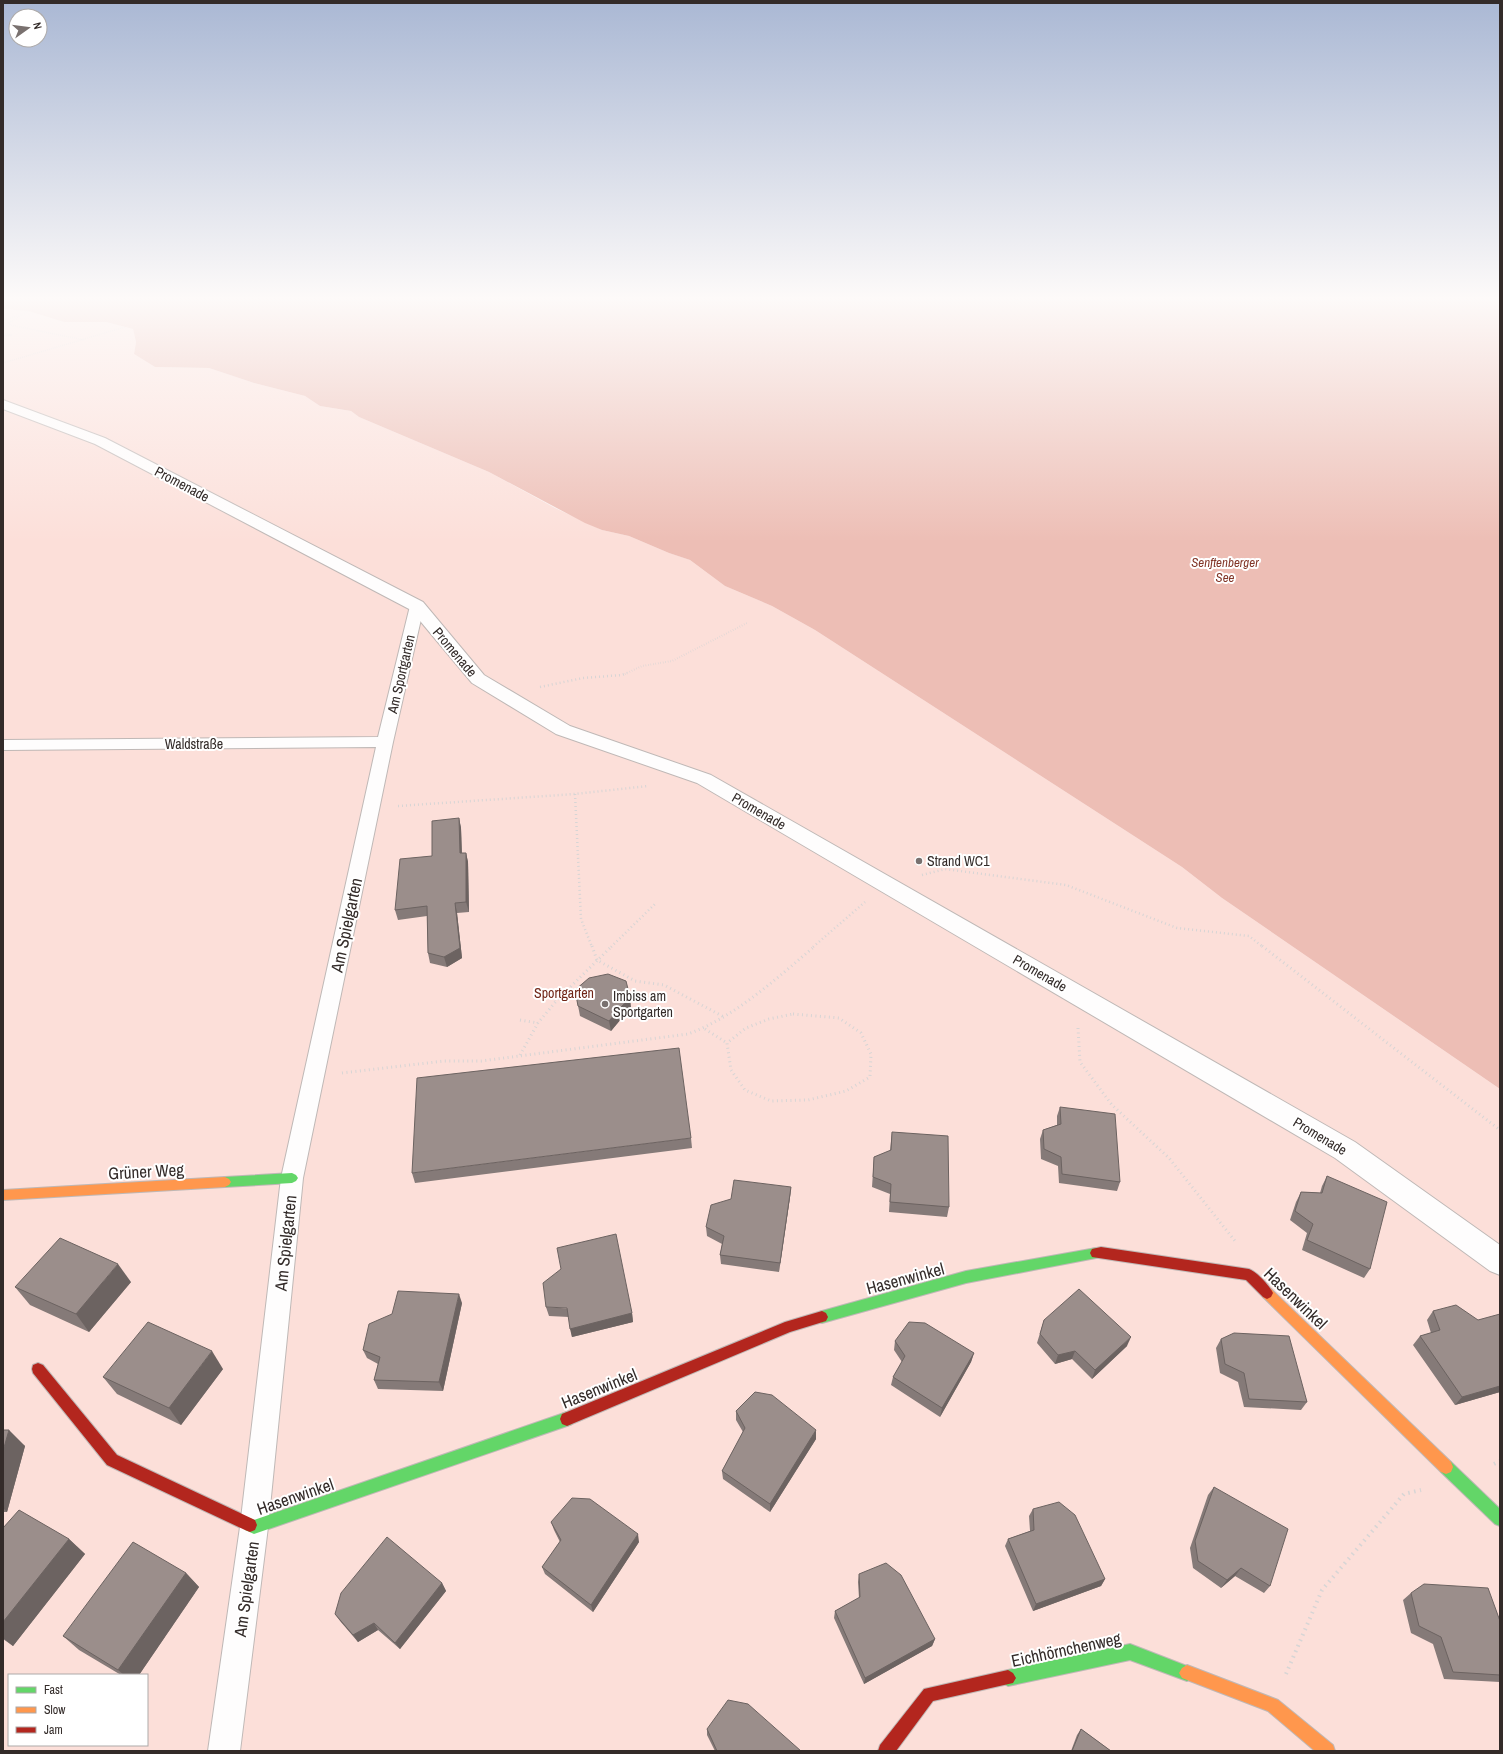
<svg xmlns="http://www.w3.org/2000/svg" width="1503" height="1754" viewBox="0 0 1503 1754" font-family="'Archivo Narrow',sans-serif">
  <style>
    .green { fill: #fcdfd9; fill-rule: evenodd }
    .water { fill: #edbeb5 }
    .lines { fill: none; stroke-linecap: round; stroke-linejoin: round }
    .lane-casing { stroke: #bfb8b6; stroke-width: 2 }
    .street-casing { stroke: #bfb8b6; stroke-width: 2 }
    .fast-casing { stroke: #bfb8b6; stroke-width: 2 }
    .slow-casing { stroke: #bfb8b6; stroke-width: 2 }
    .jam-casing { stroke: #bfb8b6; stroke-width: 2 }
    .path-far4 { stroke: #d7d5d5; stroke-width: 1.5; stroke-dasharray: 0.5 1.5; stroke-linecap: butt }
    .path-far3 { stroke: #d7d5d5; stroke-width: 2; stroke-dasharray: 0.5 2; stroke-linecap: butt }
    .path-far2 { stroke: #d7d5d5; stroke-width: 2.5; stroke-dasharray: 1 3; stroke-linecap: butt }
    .path-far1 { stroke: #d7d5d5; stroke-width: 3; stroke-dasharray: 1 3.5; stroke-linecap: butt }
    .path { stroke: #d7d5d5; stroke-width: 4; stroke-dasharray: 1.5 4.5; stroke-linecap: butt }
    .lane { fill: #fefdfd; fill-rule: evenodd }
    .street { fill: #fefdfd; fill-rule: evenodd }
    .fast { fill: #63d668; fill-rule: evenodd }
    .slow { fill: #ff974d; fill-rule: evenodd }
    .jam { fill: #b3261e; fill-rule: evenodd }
    .wall { fill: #857a78 }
    .shaded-wall { fill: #6c6361 }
    .building { fill: #9b8e8b; stroke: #6c6361 }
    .poi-dot { fill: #79716f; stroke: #fff; stroke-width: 1.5 }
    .labels { text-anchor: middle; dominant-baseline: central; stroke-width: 4; stroke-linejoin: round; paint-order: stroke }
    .far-water-label { font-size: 13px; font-style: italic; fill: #833729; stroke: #fff }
    .street-label { font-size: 14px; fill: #332b29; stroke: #fff }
    .poi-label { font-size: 14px; fill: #332b29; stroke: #fff; text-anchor: start }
    .park-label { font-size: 14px; fill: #702618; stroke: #fff }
    .near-street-label { font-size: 17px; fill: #332b29; stroke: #fff }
  </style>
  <rect width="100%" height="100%" fill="#faf3f2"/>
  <path class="green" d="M3,309L28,311L64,322H106L133,329L136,342L134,354L155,367L209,368L254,383L305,396L320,406L351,411L359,417L489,472L555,508L602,530L629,536L669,553L690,560L725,586L772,606L815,630L1182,867L1222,898L1500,1089V1751H3ZM9,1675H147V1745H9Z"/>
  <path class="water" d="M3,296H1500V1089L1222,898L1182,867L815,630L772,606L725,586L690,560L669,553L629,536L602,530L585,523L489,472L359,417L351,411L320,406L305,396L254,383L209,368L155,367L134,354L136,342L133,329L106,322H64L28,311L3,309Z"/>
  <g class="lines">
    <g class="lane-casing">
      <path id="lane" d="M417,602L422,603L424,606L393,742L303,1178L268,1527L240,1751H208L240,1527L281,1178L376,747L3,750V740L378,737L410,606L412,603Z"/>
    </g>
    <g class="street-casing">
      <path id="street" d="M3,400L105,438L423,602L484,675L570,726L711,775L1355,1142L1500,1245V1275L1490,1271L1335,1158L697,783L556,734L472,683L411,610L95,444L3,409Z"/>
    </g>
    <g class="fast-casing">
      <g id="fast">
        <path d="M292,1173L296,1175L298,1178L296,1181L292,1183L225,1187L221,1185L219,1182L221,1179L225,1177Z"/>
        <path d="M1096,1248L1100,1249L1102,1253L1100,1257L1096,1258L966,1283L822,1323L818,1321L816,1317L818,1313L822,1311L966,1271Z"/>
        <path d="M567,1412L572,1414L574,1419L572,1424L567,1426L254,1534L245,1530L243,1525L245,1520L250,1518L254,1520Z"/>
        <path d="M1446,1460L1451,1462L1500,1509V1526L1495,1524L1441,1472L1439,1467L1441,1462Z"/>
        <path d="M1130,1644L1192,1668L1195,1673L1192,1678L1187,1681L1130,1660L1008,1686L1003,1683L1000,1678L1003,1673L1008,1670Z"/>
      </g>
    </g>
    <g class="slow-casing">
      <g id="slow">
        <path d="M225,1177L229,1179L231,1182L229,1185L225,1187L3,1200V1190Z"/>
        <path d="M1267,1287L1271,1289L1451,1462L1453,1467L1451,1472L1446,1474L1441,1472L1263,1297L1261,1293L1263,1289Z"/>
        <path d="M1187,1665L1278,1700L1333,1745L1335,1751H1315L1268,1711L1182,1678L1179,1673L1182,1668Z"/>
      </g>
    </g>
    <g class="jam-casing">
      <g id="jam">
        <path d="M1101,1247L1249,1269C1258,1273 1269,1285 1273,1293L1271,1297L1267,1299L1263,1297L1246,1280L1092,1257L1090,1253L1092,1249Z"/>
        <path d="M822,1311L826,1313L828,1317L826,1321L790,1332L567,1426L562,1424L560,1419L562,1414L785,1322Z"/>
        <path d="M38,1363L43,1365L117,1455L255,1520L257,1525L255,1530L250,1532L245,1530L107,1465L33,1373L32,1369L33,1365Z"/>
        <path d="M1008,1670L1013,1673L1016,1678L1013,1683L933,1701L896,1751H878L880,1745L924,1689Z"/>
      </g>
    </g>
    <g class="path-far4">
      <path d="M28,311L9,323L10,325L84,340"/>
      <path d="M3,321L19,315"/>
      <path d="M3,334L12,335L3,336"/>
      <path d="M3,363L125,327"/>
    </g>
    <path class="path-far3" d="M625,674L642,666L672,661L747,623"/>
    <g class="path-far2">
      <path d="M540,687L583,678L622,675L627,673"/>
      <path d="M575,794L581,919L592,947"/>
      <path d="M398,806L575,794L648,786"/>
      <path d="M922,875L945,869L1066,885L1177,928L1249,936L1263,947"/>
      <path d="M611,947L656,903"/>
      <path d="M813,947L865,902"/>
    </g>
    <g class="path-far1">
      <path d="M592,946L597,960L635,981L664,985L724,1017"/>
      <path d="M1262,946L1500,1130"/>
      <path d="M543,993L557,1000"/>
      <path d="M793,1014L839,1018L861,1033L871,1054L870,1077L846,1091L808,1100L771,1101L745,1090L731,1070L727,1043L746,1028L769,1019Z"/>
      <path d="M520,1020L538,1023"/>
      <path d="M1078,1028L1080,1062L1112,1105L1169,1158L1235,1241"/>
      <path d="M705,1029L727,1043"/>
      <path d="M520,1055L538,1023L557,1000L612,946"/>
      <path d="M342,1073L444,1061H481L688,1034C735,1017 777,978 815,946"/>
    </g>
    <g class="path">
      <path d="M1494,1464L1500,1461"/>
      <path d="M1286,1674L1322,1590L1404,1494L1421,1490"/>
    </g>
    <use href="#lane" class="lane"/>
    <use href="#street" class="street"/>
    <use href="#fast" class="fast"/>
    <use href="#slow" class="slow"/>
    <use href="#jam" class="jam"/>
  </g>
  <g class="wall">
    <path d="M459,818L461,828L462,853H466L468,862L469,912L457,913L462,958L447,967L430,963L428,953L427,916L398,920L395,910L432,856Z"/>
    <path d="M575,990L631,1007L611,1031L580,1016Z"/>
    <path d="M1060,1107L1120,1182L1117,1191L1059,1183L1058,1166L1041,1159L1040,1139L1043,1130L1057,1125V1116Z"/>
    <path d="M892,1132L949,1207L947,1217L889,1212L890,1194L872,1187L874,1157L890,1151Z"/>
    <path d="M691,1138L692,1148L415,1183L412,1173Z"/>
    <path d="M1327,1176L1370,1269L1364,1278L1302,1250L1307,1233L1290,1220L1296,1202L1301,1192L1320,1193L1322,1186Z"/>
    <path d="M791,1187L790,1197L779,1272L721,1264L720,1255L722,1244L707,1236L706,1227Z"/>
    <path d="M131,1282L89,1332L30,1305L15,1287Z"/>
    <path d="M462,1303L443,1391L378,1389L374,1380L378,1364L367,1358L363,1350Z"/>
    <path d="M546,1307L632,1313L633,1322L572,1337L569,1317L549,1316Z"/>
    <path d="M1433,1311L1478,1320L1500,1315V1392L1455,1405L1413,1345L1420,1336L1431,1333L1427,1320Z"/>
    <path d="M1044,1320L1127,1346L1092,1379L1072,1359L1055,1364L1037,1343Z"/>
    <path d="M1221,1339L1307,1402L1301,1410L1244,1407L1238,1382L1220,1373L1216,1348Z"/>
    <path d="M895,1341L974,1353L971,1362L940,1417L891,1385L893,1377L902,1362L894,1350Z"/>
    <path d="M223,1369L181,1425L117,1394L103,1377Z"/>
    <path d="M736,1411L816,1439L770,1512L723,1479L722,1471L743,1432L736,1420Z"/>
    <path d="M3,1430L25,1446L7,1512H3Z"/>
    <path d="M1214,1487L1270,1586L1264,1593L1235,1576L1221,1588L1193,1568L1190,1548L1208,1495Z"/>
    <path d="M1033,1509L1105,1579L1101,1586L1033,1611L1005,1546L1008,1539L1030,1531L1029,1516Z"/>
    <path d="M551,1522L639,1542L593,1612L545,1574L542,1567L560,1542L554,1530Z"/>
    <path d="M3,1528L69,1539L85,1554L13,1646L3,1639Z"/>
    <path d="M186,1573L199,1587L139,1675H121L79,1650L63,1636Z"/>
    <path d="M859,1574L935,1639L932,1646L864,1684L834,1618L835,1611L859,1598L858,1582Z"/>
    <path d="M442,1583L446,1591L400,1649L378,1630L358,1642L340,1621L335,1614Z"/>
    <path d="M1411,1593L1500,1621V1682L1444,1679L1433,1644L1411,1633L1403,1600Z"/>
    <path d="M707,1729L801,1751H715L707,1735Z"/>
    <path d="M1081,1729L1111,1751H1071L1077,1735Z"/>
  </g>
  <g class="shaded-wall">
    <path d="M459,818L461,828L462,863L460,853Z"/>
    <path d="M466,853L468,862L469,912L466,902Z"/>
    <path d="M455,903L457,913L462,958L447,967L444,957Z"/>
    <path d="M630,997L631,1007L611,1031L609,1021Z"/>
    <path d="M791,1187L790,1197L779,1272L780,1263Z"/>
    <path d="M118,1264L131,1282L89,1332L76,1314Z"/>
    <path d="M459,1294L462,1303L443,1391L439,1382Z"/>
    <path d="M632,1313L633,1322L572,1337L570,1329Z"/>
    <path d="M1131,1337L1127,1346L1092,1379L1095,1370Z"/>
    <path d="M212,1351L223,1369L181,1425L169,1408Z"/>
    <path d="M1075,1351L1072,1359L1055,1364L1058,1355Z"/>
    <path d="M974,1353L971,1362L940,1417L942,1408Z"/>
    <path d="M1500,1386V1392L1455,1405L1462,1397Z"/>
    <path d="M9,1430L25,1446L7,1512L3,1508V1451Z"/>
    <path d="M816,1430V1439L770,1512V1504Z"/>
    <path d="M638,1534L639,1542L593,1612L591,1605Z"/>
    <path d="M69,1539L85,1554L13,1646L3,1638V1622Z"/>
    <path d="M1241,1568L1235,1576L1221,1588L1227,1580Z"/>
    <path d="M186,1573L199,1587L139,1675H124L118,1670Z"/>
    <path d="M1105,1579L1101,1586L1033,1611L1036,1604Z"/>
    <path d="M442,1583L446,1591L400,1649L395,1643Z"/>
    <path d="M374,1623L378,1630L358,1642L353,1635Z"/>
    <path d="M935,1639L932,1646L864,1684L865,1678Z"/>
  </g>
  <g class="building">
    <path d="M459,818L460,853H466V902L455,903L460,948L444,957L428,953L427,906L395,910L400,859L432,856V821Z"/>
    <path d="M608,974L626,981L630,997L609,1021L578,1006L575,990L589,978Z"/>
    <path d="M679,1048L691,1138L412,1173L417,1078Z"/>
    <path d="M1060,1107L1115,1114L1120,1182L1062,1174L1061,1157L1044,1149L1043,1130L1061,1124Z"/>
    <path d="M892,1132L948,1136L949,1207L890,1202L891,1184L873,1177L874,1157L891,1150Z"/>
    <path d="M1327,1176L1387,1202L1370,1269L1307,1240L1313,1224L1295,1211L1301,1192L1322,1193Z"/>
    <path d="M734,1180L791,1187L780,1263L720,1255L724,1236L706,1227L711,1205L731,1199Z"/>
    <path d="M616,1234L632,1313L570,1329L567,1308L546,1307L543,1283L561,1269L557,1248Z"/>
    <path d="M60,1238L118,1264L76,1314L15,1287Z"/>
    <path d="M1079,1289L1131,1337L1095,1370L1075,1351L1058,1355L1040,1334L1044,1320Z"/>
    <path d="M398,1291L459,1294L439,1382L374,1380L380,1357L363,1350L369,1324L392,1314Z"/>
    <path d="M1456,1305L1478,1320L1500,1314V1386L1462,1397L1420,1336L1440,1330L1433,1311Z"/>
    <path d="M148,1322L212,1351L169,1408L103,1377Z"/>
    <path d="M909,1322L925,1323L974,1353L942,1408L893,1377L905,1356L895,1341Z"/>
    <path d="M1234,1333L1289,1336L1307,1402L1249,1399L1244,1373L1225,1364L1221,1339Z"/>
    <path d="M755,1392L772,1395L816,1430L770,1504L722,1471L745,1428L736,1411Z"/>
    <path d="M3,1430H9L3,1451Z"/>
    <path d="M1214,1487L1288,1529L1270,1586L1241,1568L1227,1580L1198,1561L1195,1541Z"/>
    <path d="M572,1498L590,1499L638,1534L591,1605L542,1567L561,1540L551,1522Z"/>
    <path d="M1059,1502L1075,1515L1105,1579L1036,1604L1008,1539L1034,1530L1033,1509Z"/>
    <path d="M19,1510L69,1539L3,1622V1528Z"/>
    <path d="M387,1537L442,1583L395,1643L374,1623L353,1635L335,1614L341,1593Z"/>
    <path d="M133,1542L186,1573L118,1670L63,1636Z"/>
    <path d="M886,1563L901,1575L935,1639L865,1678L835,1611L860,1597L859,1574Z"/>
    <path d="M1424,1584L1488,1588L1500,1621V1675L1453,1672L1441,1637L1419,1626L1411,1593Z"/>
    <path d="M728,1700L748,1704L801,1751H717L707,1729Z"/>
    <path d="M1081,1729L1111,1751H1072Z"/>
  </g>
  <linearGradient id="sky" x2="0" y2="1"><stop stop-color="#aab8d4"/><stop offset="0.55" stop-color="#fdfaf9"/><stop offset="1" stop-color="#fdfaf9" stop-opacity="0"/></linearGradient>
  <rect width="1503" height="542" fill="url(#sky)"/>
  <g class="poi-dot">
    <circle cx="919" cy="861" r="4"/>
    <circle cx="605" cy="1004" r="4"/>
  </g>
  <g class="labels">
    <g class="far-water-label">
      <text x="1225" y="562">Senftenberger<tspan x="1225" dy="15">See</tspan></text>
    </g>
    <g class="street-label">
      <text transform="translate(182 484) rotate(28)">Promenade</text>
      <text transform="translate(455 652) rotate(50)">Promenade</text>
      <text transform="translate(401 674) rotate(-77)">Am Sportgarten</text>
      <text x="194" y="744">Waldstraße</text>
      <text transform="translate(759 811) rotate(30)">Promenade</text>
      <text transform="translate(1040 973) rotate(30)">Promenade</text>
      <text transform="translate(1320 1136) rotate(31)">Promenade</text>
    </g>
    <g class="poi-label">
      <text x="927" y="861">Strand WC1</text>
      <text x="613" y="996">Imbiss am<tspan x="613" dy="16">Sportgarten</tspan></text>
    </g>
    <g class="park-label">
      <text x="564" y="993">Sportgarten</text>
    </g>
    <g class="near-street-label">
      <text transform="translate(346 925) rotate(-78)">Am Spielgarten</text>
      <text transform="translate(146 1171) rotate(-3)">Grüner Weg</text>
      <text transform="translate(285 1243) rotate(-84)">Am Spielgarten</text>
      <text transform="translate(905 1278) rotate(-15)">Hasenwinkel</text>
      <text transform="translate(1296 1298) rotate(44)">Hasenwinkel</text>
      <text transform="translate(599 1388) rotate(-22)">Hasenwinkel</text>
      <text transform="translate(295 1496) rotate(-19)">Hasenwinkel</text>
      <text transform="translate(246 1589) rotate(-82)">Am Spielgarten</text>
      <text transform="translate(1066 1649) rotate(-12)">Eichhörnchenweg</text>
    </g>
  </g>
  <rect width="1503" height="1754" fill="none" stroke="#332b29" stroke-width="8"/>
  <rect x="8" y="1674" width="140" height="72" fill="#ffffff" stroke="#adaaa9"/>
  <rect x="16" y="1687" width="20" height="6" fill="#63d668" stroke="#adaaa9"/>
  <text x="44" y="1694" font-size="12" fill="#332b29">Fast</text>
  <rect x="16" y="1707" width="20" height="6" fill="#ff974d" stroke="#adaaa9"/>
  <text x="44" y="1714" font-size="12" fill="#332b29">Slow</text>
  <rect x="16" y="1727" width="20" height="6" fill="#b3261e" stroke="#adaaa9"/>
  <text x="44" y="1734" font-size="12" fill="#332b29">Jam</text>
  <g transform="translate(28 28) rotate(76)"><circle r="19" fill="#ffffff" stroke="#adaaa9"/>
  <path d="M0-3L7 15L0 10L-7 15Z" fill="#79716f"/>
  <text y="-6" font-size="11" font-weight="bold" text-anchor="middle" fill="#332b29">N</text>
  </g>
</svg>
